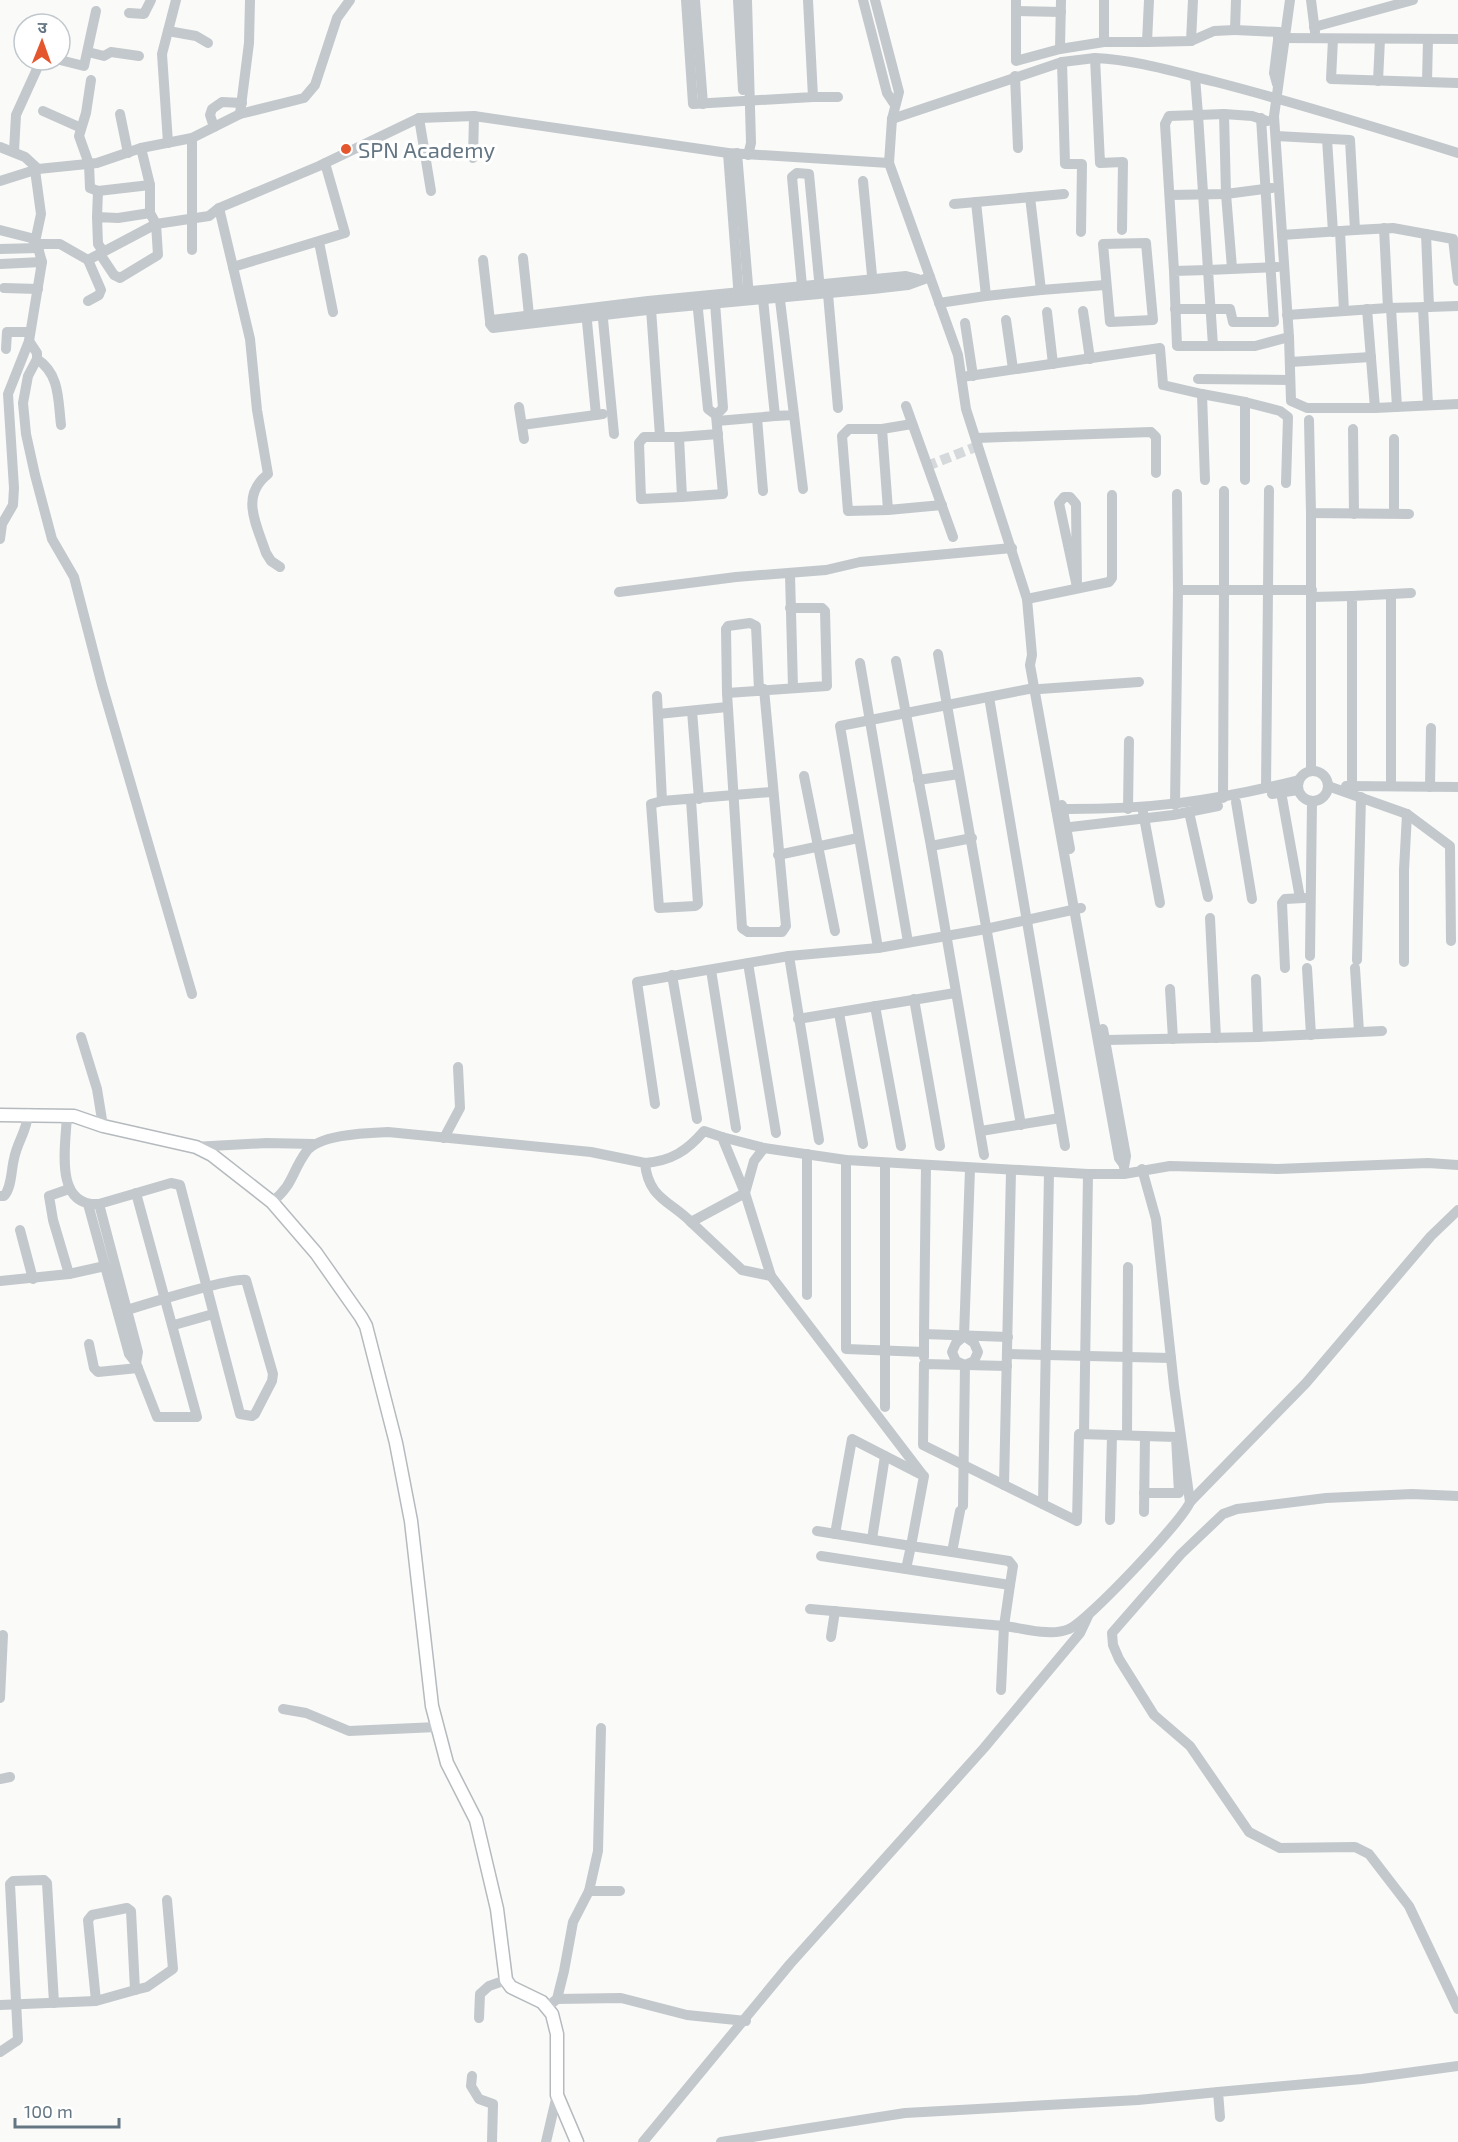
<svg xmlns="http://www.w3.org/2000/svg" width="1458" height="2142" viewBox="0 0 1458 2142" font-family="'Exo 2','Noto Sans Devanagari',sans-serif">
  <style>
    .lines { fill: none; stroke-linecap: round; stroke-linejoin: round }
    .minor-tunnel { stroke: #d5d9db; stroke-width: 10; stroke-dasharray: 10 5; stroke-linecap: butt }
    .major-casing { stroke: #b5babe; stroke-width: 15 }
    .minor { stroke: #c3c8cc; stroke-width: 10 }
    .major { stroke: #fff; stroke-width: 12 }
    .poi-dot { fill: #e4572e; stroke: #fff; stroke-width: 2 }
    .labels { text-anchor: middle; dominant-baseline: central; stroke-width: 6; stroke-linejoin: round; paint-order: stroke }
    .poi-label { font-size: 22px; fill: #657683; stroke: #fff; text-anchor: start }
  </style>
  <rect width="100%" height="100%" fill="#fafaf8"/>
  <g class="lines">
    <path class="minor-tunnel" d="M927,466L978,446"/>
    <g class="major-casing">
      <path id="major" d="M0,1115L74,1116L103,1126L196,1147L212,1155L272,1202L316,1253L361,1317L366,1326L396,1443L411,1521L432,1706L447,1763L476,1820L497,1909L506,1980L511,1987L542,2002L552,2014L557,2034V2095L577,2142"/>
    </g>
    <g class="minor">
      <path d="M686,0L693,104L813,97L808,0"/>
      <path d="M695,0L703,104"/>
      <path d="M738,0L743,90"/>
      <path d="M747,0L751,143L748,155"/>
      <path d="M863,0L887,93L895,105"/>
      <path d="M875,0L899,92L892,119L889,163L958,355L966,409L1027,599L1032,655L1030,665L1119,1158L1124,1165"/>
      <path d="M1016,0V61L1060,49L1061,0"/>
      <path d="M1104,0V42H1147L1149,0"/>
      <path d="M1311,0L1315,32"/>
      <path d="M1016,11L1061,12"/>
      <path d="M129,13L144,14L151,0"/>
      <path d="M1314,27L1413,0"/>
      <path d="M1235,30L1279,32"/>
      <path d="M168,31L196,36L208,43"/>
      <path d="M1278,38L1458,39"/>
      <path d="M1333,39L1331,79L1458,83"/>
      <path d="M1191,41L1214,31L1235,30L1236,0"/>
      <path d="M1147,42L1191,41L1193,0"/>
      <path d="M1060,49L1104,42"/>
      <path d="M88,52L104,56L111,52L139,56"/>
      <path d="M60,53L63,46"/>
      <path d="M60,60L84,66L96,11"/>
      <path d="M1015,76L1018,148"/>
      <path d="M1195,77L1198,115L1224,114L1226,194L1232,268"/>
      <path d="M91,80L86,113L79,136L89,164L90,188L98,191L150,185"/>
      <path d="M1378,81L1380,39"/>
      <path d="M1427,82L1428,39"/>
      <path d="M1277,84L1274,73L1279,32"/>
      <path d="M813,97H838"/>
      <path d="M43,111L79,127"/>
      <path d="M120,114L128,153"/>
      <path d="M240,114L249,43L250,0"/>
      <path d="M1224,114L1252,116L1267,121"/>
      <path d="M419,118L431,191"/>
      <path d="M892,119L1062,62"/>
      <path d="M214,127L210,115L212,109L222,102L242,103"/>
      <path d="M1276,136L1350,140L1355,230L1282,235"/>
      <path d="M1327,139L1333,232"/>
      <path d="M168,143L162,54L176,0"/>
      <path d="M0,147L25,157L38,169"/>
      <path d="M14,151L16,115L41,60"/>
      <path d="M728,153L739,299"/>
      <path d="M737,153L749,297"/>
      <path d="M473,158L474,116"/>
      <path d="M35,170L41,214L35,242"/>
      <path d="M0,181L38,169L97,163L141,148L192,138L240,114L304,98L315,85L337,18L350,0"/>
      <path d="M863,181L873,286"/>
      <path d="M1170,195L1226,194L1272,188"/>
      <path d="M1030,197L1041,290L1105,285"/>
      <path d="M976,202L986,296L1041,290"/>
      <path d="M954,204L1064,194"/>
      <path d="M219,208L250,339L257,410L268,474C240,496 256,523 266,553L271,561L280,567"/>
      <path d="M97,217L98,191"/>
      <path d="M1384,228L1388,308L1429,307"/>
      <path d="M0,230L31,238L37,244L42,262L29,341L8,394L14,488L13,505L2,524L0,539"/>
      <path d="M1122,230L1123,162L1100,163L1095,58C1137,60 1175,72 1216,82C1297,103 1378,128 1458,153"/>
      <path d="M1355,230L1393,228L1453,239L1458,281"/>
      <path d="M1340,231L1344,311"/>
      <path d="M1081,232L1082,164H1065L1062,62L1095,58"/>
      <path d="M1426,234L1429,307L1458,306"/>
      <path d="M319,242L333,312"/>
      <path d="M1146,243L1153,320L1110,322L1103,244Z"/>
      <path d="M37,244H60L88,260L156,224L209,216L219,208L319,166L419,118L474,116L728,153L889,163"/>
      <path d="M0,249L39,248"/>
      <path d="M192,250V138"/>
      <path d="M103,251L98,244L97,217L118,218L150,213"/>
      <path d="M100,254L114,275L120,278L158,255L156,224L150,213V185L141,148"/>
      <path d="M523,258L529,315"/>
      <path d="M483,260L490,321"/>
      <path d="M0,264L42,262"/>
      <path d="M233,267L345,233L325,163"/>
      <path d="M1174,271L1165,124L1169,116L1198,115L1208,270L1174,271L1177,346H1255L1289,337L1274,116L1290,0"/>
      <path d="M918,279L906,276L648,301L492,320L490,324L493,328L656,309L873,289L908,285L930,277"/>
      <path d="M802,286L792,177L797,173L809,174L820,290"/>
      <path d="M4,288L38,289"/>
      <path d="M828,294L838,408"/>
      <path d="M763,299L775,416L794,415L779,292"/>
      <path d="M88,301L99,295L101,290L88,260"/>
      <path d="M715,303L723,408L716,415"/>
      <path d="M939,303L986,296"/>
      <path d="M1423,307L1428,405"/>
      <path d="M1391,308L1397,407"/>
      <path d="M602,309L614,434"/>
      <path d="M651,309L660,436"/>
      <path d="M1175,309H1230L1233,322H1274L1261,118"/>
      <path d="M1367,309L1375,408"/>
      <path d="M586,311L596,415"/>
      <path d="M1083,311L1090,359"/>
      <path d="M1047,312L1053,364"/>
      <path d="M1287,315L1388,308"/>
      <path d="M1006,320L1013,369"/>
      <path d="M965,323L973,376"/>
      <path d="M1289,337L1291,401L1307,408H1375L1458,404"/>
      <path d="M29,341L37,353V359L28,376L23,403L26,434L35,475L52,539L74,577L102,685L192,994"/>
      <path d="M1213,346L1208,270L1277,267"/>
      <path d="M6,349L7,332H30"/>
      <path d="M37,359C60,374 58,400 61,425"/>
      <path d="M1290,362L1371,357"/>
      <path d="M962,377L1160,348L1163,385L1202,394L1205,480"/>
      <path d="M1198,379L1290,380"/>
      <path d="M1202,394L1245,402V480"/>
      <path d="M1245,402L1280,411L1288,417L1286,483"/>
      <path d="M906,406L953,537"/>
      <path d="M519,407L524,439"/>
      <path d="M794,415L803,489"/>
      <path d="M757,418L763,491"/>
      <path d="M1309,420L1311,513L1409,514"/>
      <path d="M717,421L775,416"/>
      <path d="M522,425L603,414"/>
      <path d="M882,429L912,424"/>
      <path d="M1353,429L1354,514"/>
      <path d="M679,437L718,434"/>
      <path d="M976,438L1151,432L1156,437V473"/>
      <path d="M1224,491V590H1312"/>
      <path d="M1177,494L1178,590"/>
      <path d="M682,497L641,499L639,443L644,437H679L682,497L723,494L716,415L708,409L697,300"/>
      <path d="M1064,497H1070L1076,504L1077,587L1059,503Z"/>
      <path d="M888,510L848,511L842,436L849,429H882L888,510L942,505"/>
      <path d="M1394,513V439"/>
      <path d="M790,574L793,688"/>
      <path d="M619,592L736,577L826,570L860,562L1012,548"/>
      <path d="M1391,594V786"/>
      <path d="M1312,597L1352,596"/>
      <path d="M1027,599L1109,582L1112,578V495"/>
      <path d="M938,654L1021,1125"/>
      <path d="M896,661L931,846L984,1155"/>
      <path d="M860,663L908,942"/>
      <path d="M764,689L786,926L782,932H748L742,928L727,693L827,686L825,611L822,608H790"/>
      <path d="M1040,689L1139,682"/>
      <path d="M727,693L726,629L728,626L750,623L756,626L759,690"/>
      <path d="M657,696L662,801"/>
      <path d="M989,697L1065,1146"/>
      <path d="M692,711L699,799"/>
      <path d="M658,714L727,707"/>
      <circle cx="1313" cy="786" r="15"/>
      <path d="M1311,771V513"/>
      <path d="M804,776L835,931"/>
      <path d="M918,780L959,774"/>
      <path d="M1328,786L1407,814L1450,846L1451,941"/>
      <path d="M1346,786L1458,787"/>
      <path d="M1352,786V596L1411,593"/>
      <path d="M1430,787L1431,728"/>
      <path d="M1266,788L1269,490"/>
      <path d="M1281,792L1300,898"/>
      <path d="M1272,794L1298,790"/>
      <path d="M691,800L698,904L695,906L659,908L651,804L662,801L771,792"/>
      <path d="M1236,802L1252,899"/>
      <path d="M1062,805L1070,849"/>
      <path d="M1175,805L1178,590H1224L1223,798"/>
      <path d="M1056,809C1145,810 1212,802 1299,780"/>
      <path d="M1128,809L1129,741"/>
      <path d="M1143,812L1160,903"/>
      <path d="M1189,812L1208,897"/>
      <path d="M1062,828L1173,815L1218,806"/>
      <path d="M931,846L972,838"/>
      <path d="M778,855L858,838"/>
      <path d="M1210,918L1216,1038"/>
      <path d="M878,948L840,726L1034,688"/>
      <path d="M789,956L819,1140"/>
      <path d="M1310,956L1312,802"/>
      <path d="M1357,960L1361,797"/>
      <path d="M1404,962V870L1407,814"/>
      <path d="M748,963L776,1133"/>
      <path d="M1285,968L1282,903L1285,899L1304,898"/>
      <path d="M1307,968L1311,1035"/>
      <path d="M1355,968L1359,1032"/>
      <path d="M711,970L736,1128"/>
      <path d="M672,975L697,1119"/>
      <path d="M1256,979L1258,1037L1382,1031"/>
      <path d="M1170,989L1173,1039"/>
      <path d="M914,999L940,1146"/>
      <path d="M875,1006L901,1146"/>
      <path d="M839,1013L863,1144"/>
      <path d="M798,1019L955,993"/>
      <path d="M1103,1029L1126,1156L1124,1167"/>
      <path d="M81,1037L97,1089L103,1126"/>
      <path d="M1106,1040L1258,1037"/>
      <path d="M655,1104L637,982L789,956L878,948L986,929L1081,908"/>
      <path d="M67,1115C66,1144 53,1207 99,1204L171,1183L180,1185L240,1414L252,1416L255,1414L272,1381L273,1374L246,1280C232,1277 147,1304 127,1310L118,1313"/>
      <path d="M981,1131L1060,1118"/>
      <path d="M722,1137L764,1148"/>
      <path d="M444,1138L460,1108L458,1067"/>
      <path d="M193,1147L266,1143L314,1144"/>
      <path d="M807,1154V1295"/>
      <path d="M846,1160V1349L924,1352"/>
      <path d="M645,1163C671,1161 687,1151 704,1131L722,1137L745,1193L771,1276L742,1270L691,1222"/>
      <path d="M136,1193L197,1417H157L136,1363"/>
      <path d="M0,1196H4C12,1187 11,1170 14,1159C17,1142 27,1131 28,1114"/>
      <path d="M272,1202C294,1184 291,1173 306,1152C319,1134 367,1133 388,1132L591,1152L645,1163C648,1198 670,1201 691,1222L745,1193L754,1161L764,1148L846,1160L1088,1174H1124L1170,1166L1277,1169L1428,1163L1458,1165"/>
      <path d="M88,1204L129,1354L136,1363L138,1352L99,1204"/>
      <path d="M20,1230L33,1279"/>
      <path d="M69,1274L105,1266"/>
      <path d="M771,1276L922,1474"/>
      <path d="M0,1281L69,1274L53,1220L49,1196L69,1189"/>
      <path d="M174,1325L213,1314"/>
      <path d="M924,1334L926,1166"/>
      <path d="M964,1336L970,1169"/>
      <path d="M964,1336L974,1343L978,1352L974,1361L965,1365L956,1361L952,1352L956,1343Z"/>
      <path d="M89,1344L94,1368L98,1372L138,1368"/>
      <path d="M1007,1354L1171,1358"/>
      <path d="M924,1357V1334L1008,1337"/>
      <path d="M1007,1366L924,1364L923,1445L1077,1521L1079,1434L1112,1435L1110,1520"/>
      <path d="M885,1407V1163"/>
      <path d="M1084,1434L1088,1174"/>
      <path d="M1112,1435L1176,1437L1179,1493H1144"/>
      <path d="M1127,1435L1128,1267"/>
      <path d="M1004,1485L1011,1171"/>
      <path d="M1458,1496L1412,1494L1326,1498L1237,1509L1223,1514L1181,1554L1112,1633L1113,1645L1119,1659L1154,1715L1190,1746L1249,1832L1280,1848L1355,1847L1369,1854L1409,1906L1458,2009"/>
      <path d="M1190,1502L1306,1383L1431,1236L1458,1210"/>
      <path d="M1043,1504L1049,1172"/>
      <path d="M963,1506L965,1365"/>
      <path d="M1144,1512L1145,1436"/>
      <path d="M817,1531L911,1546L906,1569L821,1556"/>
      <path d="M835,1534L852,1439L924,1476L911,1546L952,1552L960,1511"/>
      <path d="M872,1539L885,1456"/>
      <path d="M952,1552L1009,1561L1013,1566L1010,1585"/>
      <path d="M810,1609L1004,1626L1010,1585L906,1569"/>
      <path d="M831,1637L835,1611"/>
      <path d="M1001,1690L1004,1626C1023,1628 1051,1637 1069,1629C1087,1622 1183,1520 1190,1502L1174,1386L1156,1219L1142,1169"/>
      <path d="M0,1698L3,1635"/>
      <path d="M283,1709L306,1713L349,1731L437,1727"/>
      <path d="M0,1779L10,1777"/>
      <path d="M589,1891L598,1851L601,1728"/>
      <path d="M135,1990L147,1987L173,1969L167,1900"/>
      <path d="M557,1999L621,1998L687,2015L746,2021"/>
      <path d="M552,2003L557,1999L564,1971L573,1922L589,1891H620"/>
      <path d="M0,2005L96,2001L135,1990L131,1911L127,1908L92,1915L88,1920L96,2001"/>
      <path d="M479,2018L480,1994L489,1986L506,1980"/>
      <path d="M0,2052L18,2040L10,1884L13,1881L44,1880L47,1883L54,2003"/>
      <path d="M472,2076L471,2086L479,2099L493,2104L492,2142"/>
      <path d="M1220,2117L1218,2092L1362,2079L1458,2066"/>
      <path d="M546,2142L557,2095"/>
      <path d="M643,2142L790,1964L984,1748L1080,1633L1088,1616"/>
      <path d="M721,2142L905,2113L1138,2100L1218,2092"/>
    </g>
    <use href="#major" class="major"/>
  </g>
  <circle class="poi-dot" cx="346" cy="149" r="6"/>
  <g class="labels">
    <g class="poi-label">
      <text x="358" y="149">SPN Academy</text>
    </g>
  </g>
  <g transform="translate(42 42) rotate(1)"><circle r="28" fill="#ffffff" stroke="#c1c8cd" stroke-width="1.5"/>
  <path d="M0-4.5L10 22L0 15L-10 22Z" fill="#e4572e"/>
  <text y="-9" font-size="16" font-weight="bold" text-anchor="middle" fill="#657683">उ</text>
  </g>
  <path d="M15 2118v9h104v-9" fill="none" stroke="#657683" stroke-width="3"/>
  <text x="24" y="2118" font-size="18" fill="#657683" stroke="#ffffff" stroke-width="4.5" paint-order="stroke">100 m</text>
</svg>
